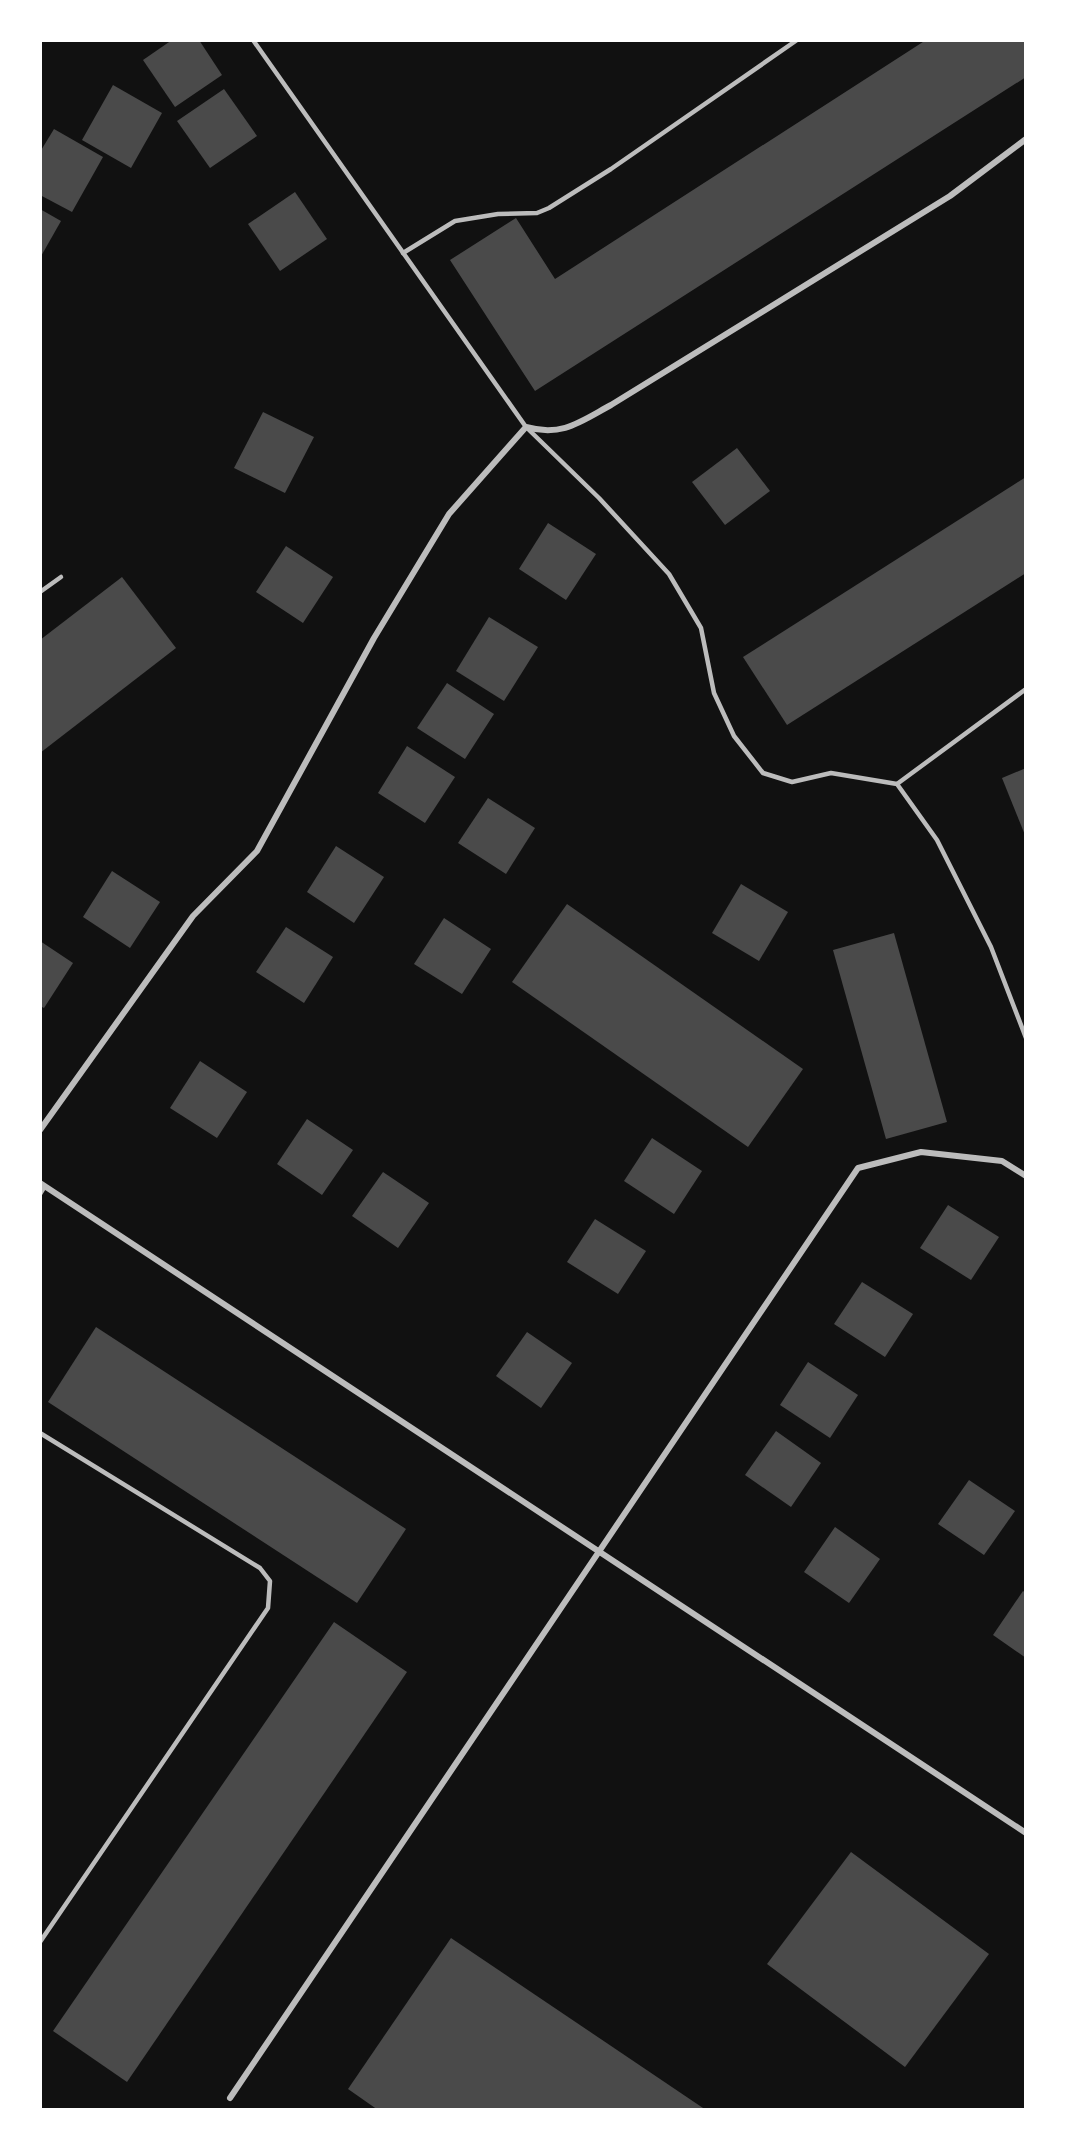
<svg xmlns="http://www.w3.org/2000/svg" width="1066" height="2150" viewBox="0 0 1066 2150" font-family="Merriweather,serif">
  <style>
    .building { fill: #4a4a4a }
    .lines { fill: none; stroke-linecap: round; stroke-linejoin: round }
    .service { stroke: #bcbcbc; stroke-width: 4.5 }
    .minor { stroke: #bcbcbc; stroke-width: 6 }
  </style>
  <rect width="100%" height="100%" fill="#111"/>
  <g class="building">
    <path d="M172,40H199L222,75L175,107L143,60Z"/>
    <path d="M926,40H1026V77L535,391L450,260L516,218L555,279Z"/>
    <path d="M113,85L162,113L131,168L82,140Z"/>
    <path d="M224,89L257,136L210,168L177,121Z"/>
    <path d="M54,129L103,157L72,212L40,195V152Z"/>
    <path d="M295,192L327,239L280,271L248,224Z"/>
    <path d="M40,209L61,221L40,258Z"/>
    <path d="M263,412L314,437L285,493L234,468Z"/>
    <path d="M737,448L770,491L725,525L692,482Z"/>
    <path d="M1026,477V573L787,725L743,657Z"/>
    <path d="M548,523L596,554L566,600L519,569Z"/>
    <path d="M286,546L333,577L303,623L256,592Z"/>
    <path d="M122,577L176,648L40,753V640Z"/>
    <path d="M489,617L538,647L504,701L456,671Z"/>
    <path d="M447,683L494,714L465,759L417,728Z"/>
    <path d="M407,746L455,777L425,823L378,793Z"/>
    <path d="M1026,768V835H1025L1002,778Z"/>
    <path d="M488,798L535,828L506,874L458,843Z"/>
    <path d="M336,846L384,877L354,923L307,892Z"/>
    <path d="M112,871L160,902L130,948L83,917Z"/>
    <path d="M741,884L788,912L759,961L712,933Z"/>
    <path d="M567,904L803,1069L748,1147L512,982Z"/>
    <path d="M444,918L491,949L462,994L414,964Z"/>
    <path d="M286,927L333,957L304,1003L256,972Z"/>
    <path d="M894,933L947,1122L886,1139L833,950Z"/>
    <path d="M40,941L73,963L44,1008L40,1006Z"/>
    <path d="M200,1061L247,1092L217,1138L170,1108Z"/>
    <path d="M307,1119L353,1150L322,1195L277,1164Z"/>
    <path d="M652,1138L702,1171L674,1214L624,1181Z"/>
    <path d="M383,1172L429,1203L398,1248L352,1216Z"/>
    <path d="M948,1205L999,1237L971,1280L920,1248Z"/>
    <path d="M595,1219L646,1251L618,1294L567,1262Z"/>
    <path d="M862,1282L913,1314L885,1357L834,1324Z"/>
    <path d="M96,1327L406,1529L357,1603L48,1402Z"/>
    <path d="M527,1332L572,1363L541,1408L496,1376Z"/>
    <path d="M808,1362L858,1395L830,1438L780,1405Z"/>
    <path d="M776,1431L821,1463L791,1507L745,1475Z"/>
    <path d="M969,1480L1015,1511L984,1555L938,1524Z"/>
    <path d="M835,1527L880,1559L849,1603L804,1572Z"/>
    <path d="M1023,1591L1026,1593V1658L993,1635Z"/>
    <path d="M334,1622L407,1672L127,2082L53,2031Z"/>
    <path d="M851,1852L989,1954L905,2067L767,1964Z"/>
    <path d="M451,1938L706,2110H378L348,2089Z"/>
  </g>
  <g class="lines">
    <g class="service">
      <path d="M253,40L526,427L599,498L669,574L701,628L714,693L734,736L763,773L792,782L831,773L897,784L937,840L991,947L1026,1038"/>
      <path d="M403,253L455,221L498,214L537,213L549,208L611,169L797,40"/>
      <path d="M40,592L61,577"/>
      <path d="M897,784L1026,689"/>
      <path d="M40,1194L45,1186"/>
      <path d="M40,1433L260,1568L270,1581L268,1608L40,1942"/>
    </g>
    <g class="minor">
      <path d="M40,1130L193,916L257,851L374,638L449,514L526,427C562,437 580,422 611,405L950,196L1026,139"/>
      <path d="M40,1183L1026,1833"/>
      <path d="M230,2098L858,1168L921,1152L1002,1161L1026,1176"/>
    </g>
  </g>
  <rect width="1066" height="2150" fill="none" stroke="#ffffff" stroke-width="84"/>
</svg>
